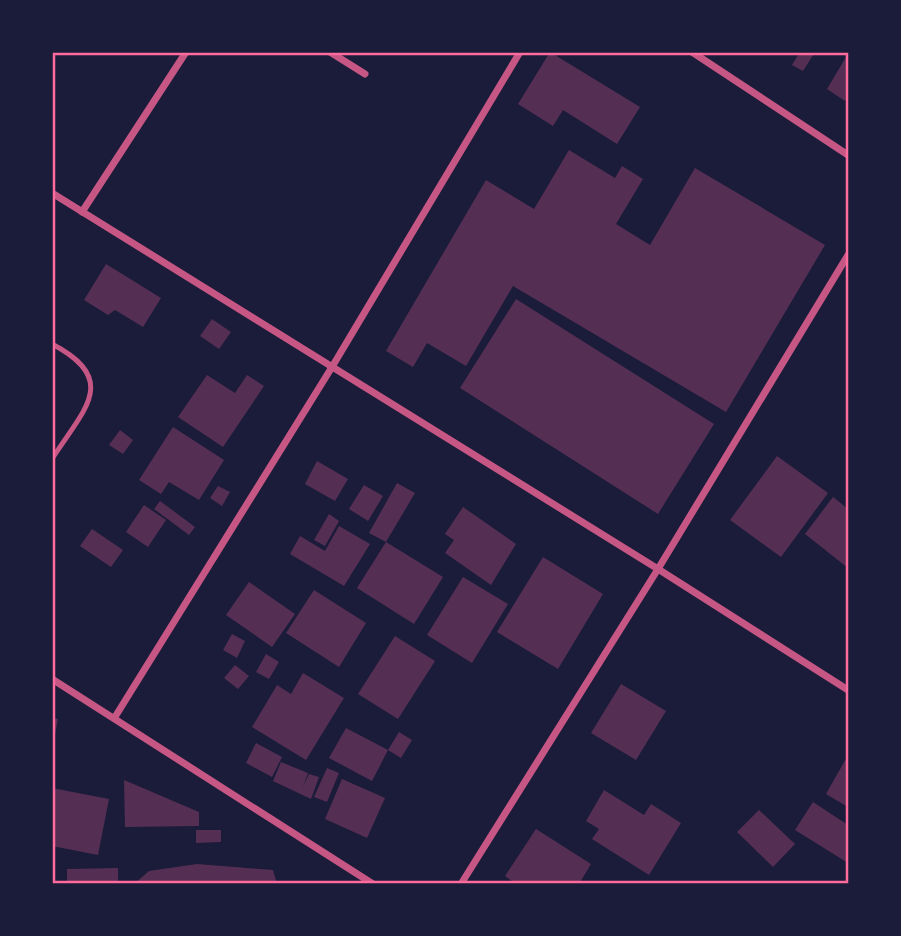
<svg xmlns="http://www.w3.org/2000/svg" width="901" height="936" viewBox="0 0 901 936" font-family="'Playfair Display',serif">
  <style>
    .building { fill: #542f53 }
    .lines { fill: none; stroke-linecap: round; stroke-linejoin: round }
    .service { stroke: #c65784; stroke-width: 5 }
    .minor { stroke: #c65784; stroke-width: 7 }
    .neatline { fill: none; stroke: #ff6b9d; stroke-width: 2.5 }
  </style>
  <rect width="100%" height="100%" fill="#1b1b3a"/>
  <g class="building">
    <path d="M550,52L640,107L617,144L563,110L553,126L518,104Z"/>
    <path d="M800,52H815L803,71L792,65Z"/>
    <path d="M846,57L848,58V94L845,101L827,89Z"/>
    <path d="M569,150L615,178L622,166L643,179L616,224L650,245L695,168L825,245L726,412L513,286L466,366L427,343L413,367L386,351L486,180L534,209Z"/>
    <path d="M106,264L161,298L143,327L115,310L108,315L84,300Z"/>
    <path d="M516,299L714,424L658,514L460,388Z"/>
    <path d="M212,319L231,332L219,349L200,336Z"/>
    <path d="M207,375L235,393L247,375L264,386L223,447L178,417Z"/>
    <path d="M173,427L224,460L199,500L169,482L161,494L139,480Z"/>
    <path d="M120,430L133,440L123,454L109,445Z"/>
    <path d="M777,456L828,493L781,557L730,520Z"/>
    <path d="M317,461L348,479L335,501L305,484Z"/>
    <path d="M397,483L415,493L386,542L443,577L414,624L357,588L386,542L369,533Z"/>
    <path d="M364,485L383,496L368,521L349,509Z"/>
    <path d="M218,486L230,492L222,506L210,498Z"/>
    <path d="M833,497L848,509V568L805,534Z"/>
    <path d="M160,501L195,527L189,535L154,509Z"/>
    <path d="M144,505L166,520L148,547L126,532Z"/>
    <path d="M463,507L516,544L491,585L445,553L454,540L445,534Z"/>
    <path d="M329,514L339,521L325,546L314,540Z"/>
    <path d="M339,526L370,544L344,586L290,554L300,536L325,551Z"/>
    <path d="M92,529L123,550L111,567L80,546Z"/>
    <path d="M543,557L603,594L558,669L497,632Z"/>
    <path d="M463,577L508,604L472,663L427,635Z"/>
    <path d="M249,582L295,614L272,647L226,615Z"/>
    <path d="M314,590L366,623L339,667L286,633Z"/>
    <path d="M232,634L245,641L237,658L223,650Z"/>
    <path d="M395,636L435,661L398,719L358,694Z"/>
    <path d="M266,654L279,662L269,679L256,672Z"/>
    <path d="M235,665L249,676L238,689L224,678Z"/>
    <path d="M303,673L344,698L306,760L252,727L277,685L291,694Z"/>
    <path d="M621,684L666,711L636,760L591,733Z"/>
    <path d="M52,718L58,719L54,739L52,738Z"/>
    <path d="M346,728L388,750L372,781L329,758Z"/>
    <path d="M399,732L412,740L401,758L388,750Z"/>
    <path d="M256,743L282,757L272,777L246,763Z"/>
    <path d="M848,755V807L826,794Z"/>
    <path d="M281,762L308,773L303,787L309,774L319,777L311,799L273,781Z"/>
    <path d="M327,768L339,773L327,802L314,797Z"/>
    <path d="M342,779L385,798L367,838L325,819Z"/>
    <path d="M124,780L199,812V826L125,827Z"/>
    <path d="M52,788L109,799L98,855L52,846Z"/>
    <path d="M604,790L644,815L651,804L681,823L649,875L592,839L599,829L586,821Z"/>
    <path d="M813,802L848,825V863L795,830Z"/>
    <path d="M759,810L795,844L773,867L737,832Z"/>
    <path d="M536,829L591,864L579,884H516L505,876Z"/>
    <path d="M196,830H221V842L196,843Z"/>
    <path d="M197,864L273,870L277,884H134L149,871Z"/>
    <path d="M118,868V884H67V869Z"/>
  </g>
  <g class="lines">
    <path class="service" d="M52,344C121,380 83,410 52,459"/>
    <g class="minor">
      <path d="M330,52L365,74"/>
      <path d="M692,52L848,155"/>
      <path d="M52,193L658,569L848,690"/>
      <path d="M82,212L186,52"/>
      <path d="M52,679L373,884"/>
      <path d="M115,717L332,367L520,52"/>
      <path d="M461,884L658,569L848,255"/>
    </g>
  </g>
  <rect width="901" height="936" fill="none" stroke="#1b1b3a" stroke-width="108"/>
  <rect x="54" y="54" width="793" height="828" class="neatline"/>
</svg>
